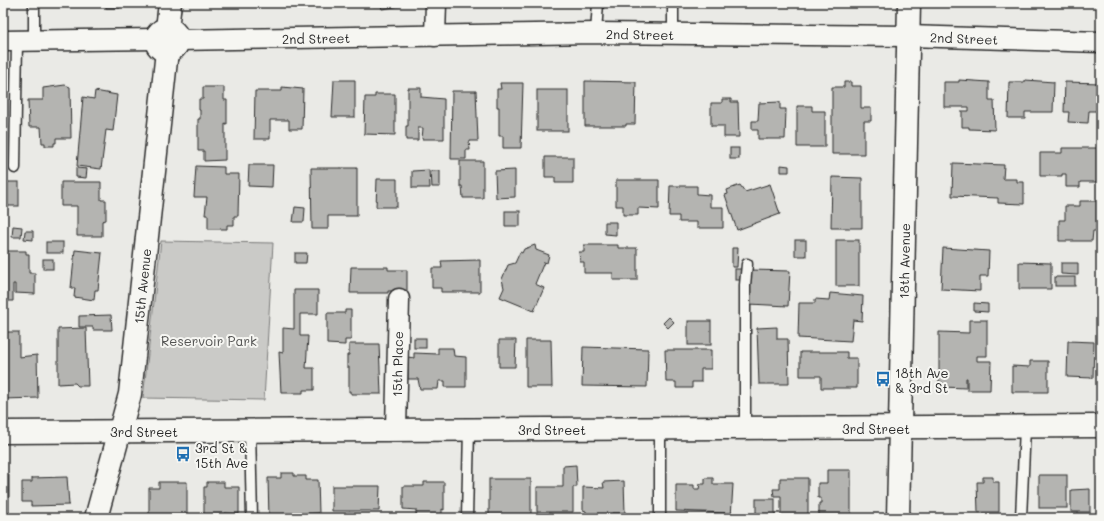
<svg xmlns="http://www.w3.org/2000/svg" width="1104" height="521" viewBox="0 0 1104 521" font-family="Mali,sans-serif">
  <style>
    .green { fill: #cacac7; stroke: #7a7a79 }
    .building { fill: #b4b4b1; stroke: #2b2b2b }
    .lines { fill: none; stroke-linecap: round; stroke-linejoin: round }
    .lane-casing { stroke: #2b2b2b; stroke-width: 13 }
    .street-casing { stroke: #2b2b2b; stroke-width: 23 }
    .secondary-casing { stroke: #2b2b2b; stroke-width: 25 }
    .lane { stroke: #f6f6f2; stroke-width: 10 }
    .street { stroke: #f6f6f2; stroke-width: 20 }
    .secondary { stroke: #f6f6f2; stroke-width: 22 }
    .labels { text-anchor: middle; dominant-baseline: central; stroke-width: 4; stroke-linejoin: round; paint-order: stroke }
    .street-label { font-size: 13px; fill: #2b2b2b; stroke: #f6f6f2 }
    .park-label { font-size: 13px; fill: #535352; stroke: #f6f6f2 }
    .poi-label { font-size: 13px; fill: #2b2b2b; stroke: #f6f6f2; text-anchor: start }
  </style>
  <rect width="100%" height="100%" fill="#eaeae6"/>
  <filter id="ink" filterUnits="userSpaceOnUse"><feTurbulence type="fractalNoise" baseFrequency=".025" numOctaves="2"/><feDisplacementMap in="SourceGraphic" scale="8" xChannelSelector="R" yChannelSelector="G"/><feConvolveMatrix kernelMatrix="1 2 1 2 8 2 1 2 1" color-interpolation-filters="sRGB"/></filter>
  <g filter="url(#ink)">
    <path class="green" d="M161,241L273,243L264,400L143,398Z"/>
    <g class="building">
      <path d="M86,3H120V8H106V3Z"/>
      <path d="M373,3H401V6L382,9L381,6H373Z"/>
      <path d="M482,3H527V4L500,7V5H482Z"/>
      <path d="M980,3H1013V5L980,4Z"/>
      <path d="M1023,3H1055V5L1023,4Z"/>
      <path d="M1066,3H1099V5L1066,4Z"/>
      <path d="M334,80H355V117H332Z"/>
      <path d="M959,80L989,82V100H994L995,130L969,129V127H962V111H969V107H944V82H959Z"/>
      <path d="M1025,80L1054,82L1053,112H1025V118H1008L1009,82H1025Z"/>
      <path d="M585,81L636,82L635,124H626V126H585Z"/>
      <path d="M844,82H851V86H861V108H871V121H864V154H832V87H844Z"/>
      <path d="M1065,82L1101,83V111H1089L1088,123L1068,122L1069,112H1064Z"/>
      <path d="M500,83H523L521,148H503V136H499V107H497V89H501Z"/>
      <path d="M65,85L70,87L71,138H56V143H54V146H45V143H42L41,127H29L28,100H43V88Z"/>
      <path d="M203,87H224V100H227V124L225,123V160L204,161V151H198V119H200V110H199V99H203Z"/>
      <path d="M282,87L303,89L302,129H289V120H270V139H254L255,91H282Z"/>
      <path d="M408,88H421V97L444,99V139H422L423,128H418V140H406V126H408Z"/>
      <rect x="537" y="90" width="31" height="41"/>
      <path d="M95,91L117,95L113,131L106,130L101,169L77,166L83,97L94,99Z"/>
      <path d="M452,91H476L478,141H469L470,150H466V159H451Z"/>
      <path d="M375,94H395V135L364,134L365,97H375Z"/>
      <path d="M722,99H731V102H738L739,137H724V126H711V103H722Z"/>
      <path d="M780,102V109H786L785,139H758V130H752V121H758L759,103Z"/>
      <path d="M797,106H812V111H825V147H797Z"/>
      <rect x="730" y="148" width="9" height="11"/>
      <path d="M1062,148H1098V162H1101V182H1080V187H1066V174H1062V176H1040V153H1062Z"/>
      <path d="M545,157H573V183H555V177H545Z"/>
      <path d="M460,161H483V198H463L462,186H460Z"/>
      <path d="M953,163L1004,165L1003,179H1017V182H1024V204L998,203V198L952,196Z"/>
      <path d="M249,165H273L272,187L248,186Z"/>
      <path d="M781,165L789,166V172H781Z"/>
      <path d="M196,166L224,167V174H239L238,216H234V225H227V229H208V215H205L207,197H194Z"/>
      <path d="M76,168L87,169L86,178L76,177Z"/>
      <path d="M311,168H357V216H328V229H312Z"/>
      <path d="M429,170L430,188H412V171Z"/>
      <path d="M515,170V197L496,198L495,171Z"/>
      <path d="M431,171H440V187H432Z"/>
      <path d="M832,177L862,178V228H831Z"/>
      <path d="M377,179H397V207H376Z"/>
      <path d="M616,180H659V209L638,208V215H623V206H616Z"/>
      <rect x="3" y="182" width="16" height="24"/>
      <path d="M61,182H101V200H106V220L102,221V236H77V206H61Z"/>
      <path d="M770,184L780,214L737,230L725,195L728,194L727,190L740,185L745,192Z"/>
      <path d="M670,186H697V194L710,195V207H723V228H697V222H679V216H669Z"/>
      <path d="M1080,201H1101V231H1093L1092,241H1059V220H1065V206H1080Z"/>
      <path d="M295,207L305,208L304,222H293Z"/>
      <rect x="505" y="211" width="15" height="15"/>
      <path d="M605,222H616V235L605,234Z"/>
      <path d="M13,226L22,227L21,237H12Z"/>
      <path d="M25,231H33V240L24,239Z"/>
      <rect x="795" y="240" width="11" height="16"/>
      <rect x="836" y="240" width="23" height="46"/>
      <rect x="46" y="242" width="17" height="11"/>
      <path d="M535,245L536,250L549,255L547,263L544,262L535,284L544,288L534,311L500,297L504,288L502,279L508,265L515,263L520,252L522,253L524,249Z"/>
      <path d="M584,245H618V248H637V280H613V273H584V262H580L579,252H584Z"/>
      <path d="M732,248H738L737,267H732Z"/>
      <path d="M943,248L989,251L988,276H980V291L941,289Z"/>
      <path d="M75,250L102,253L98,290H95L94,300L74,297L75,288H71Z"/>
      <path d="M3,251H26V254H29V273H35V294L15,293V284H13V301H3Z"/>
      <path d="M295,253H307L306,263H295Z"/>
      <rect x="43" y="259" width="10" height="10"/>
      <path d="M480,260V292H441V288H432V268H442L441,261Z"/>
      <path d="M1019,262L1051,263V289H1019Z"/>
      <path d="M1061,263H1078V275L1061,274Z"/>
      <path d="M351,267H388V270H407V291H388V293H350Z"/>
      <rect x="735" y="269" width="9" height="11"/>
      <path d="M751,270L790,271L788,306L749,304Z"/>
      <rect x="1055" y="277" width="20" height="9"/>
      <path d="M294,290H318V314H300V336H308L306,368H314V390H303V393H281L279,352L283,353V328L294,329Z"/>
      <path d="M830,293L863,296L862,321L853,320L851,341L798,338L799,303H815V299L829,300Z"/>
      <path d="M974,303L988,304V312L974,311Z"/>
      <path d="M345,310H351V340H345V345L327,344V313H345Z"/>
      <path d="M111,315L112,330H93V327H79V316Z"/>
      <path d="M669,317L674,322L668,328L663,323Z"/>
      <path d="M969,320H987V356H977V361H991L990,390H967V378H966V388L942,387V382H939V332L969,333Z"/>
      <rect x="688" y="321" width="23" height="24"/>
      <path d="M777,327V339H788L789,384H759L757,328Z"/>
      <path d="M86,328L88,386H78L75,383L58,384V329Z"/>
      <path d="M3,332H19V357L37,355L38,398L3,399Z"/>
      <rect x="414" y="338" width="12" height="10"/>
      <path d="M499,340H516L515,367H499Z"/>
      <path d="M526,340H551L552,387H526Z"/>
      <path d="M1068,341L1094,342L1093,378L1067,377Z"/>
      <path d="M349,344H379L381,394H351V392H349V367H347V355H349Z"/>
      <path d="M583,347L648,349L647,387L582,386Z"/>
      <path d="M438,348H453L454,356L466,357V387H445V381H439L438,389H420L418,379H408V357L414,358V353L438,354Z"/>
      <path d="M665,350H711V369H701V382H692V388H676V382H666Z"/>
      <path d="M800,352H847V358H857V388H821V376H800Z"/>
      <path d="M1030,361H1048V392H1012V366L1030,367Z"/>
      <path d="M576,465L577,487H573V512H537V487H563V466Z"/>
      <path d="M827,470H851V518H819V503H821V498H818V483H827Z"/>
      <path d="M281,473H294V476H306V480H318L319,513L304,514V517L269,518L268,478H281Z"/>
      <rect x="3" y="475" width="6" height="42"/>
      <rect x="1039" y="475" width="28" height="33"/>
      <path d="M67,477L69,505L31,506V502H22V482H32V478Z"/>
      <path d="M983,477H993V482H999V512H978L977,482H983Z"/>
      <path d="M705,478H713V484H733L731,518H725V513L676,511V485H694V489H699L700,484H705Z"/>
      <path d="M780,478H808V518H781V496H774L773,489H780Z"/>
      <rect x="489" y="479" width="42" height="39"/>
      <path d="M624,481L625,513H612V518H586V511L583,510V487L604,488L603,482Z"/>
      <path d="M159,482H187V518H149V488H159Z"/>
      <path d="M207,482H224V487H239V514L225,513V518H204V487H207Z"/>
      <path d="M424,482H444V510L442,509V517L416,518V510L403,509V486H424Z"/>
      <path d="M332,486H380L379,511H332Z"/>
      <path d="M1090,489V512H1071V490Z"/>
      <rect x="756" y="499" width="19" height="19"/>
    </g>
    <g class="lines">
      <g class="lane-casing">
        <g id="lane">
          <path d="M34,3V41"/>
          <path d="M673,3V34"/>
          <path d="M596,33L598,3"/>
          <path d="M15,168L17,41"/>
          <path d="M660,428V518"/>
          <path d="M745,428V285L747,264"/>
          <path d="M250,430L252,518"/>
          <path d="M467,518L469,429"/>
          <path d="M1021,518L1025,427"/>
        </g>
      </g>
      <g class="street-casing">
        <g id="street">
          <path d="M435,36L436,3"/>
          <path d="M178,40L596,33L908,36L1101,42"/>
          <path d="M3,41L156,39"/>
          <path d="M396,429L399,299"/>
        </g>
      </g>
      <g class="secondary-casing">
        <g id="secondary">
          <path d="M167,29L170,3"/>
          <circle cx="167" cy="40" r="11"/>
          <path d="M3,432L1101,426"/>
          <path d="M96,518L130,394L167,51"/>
          <path d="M898,518L909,3"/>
        </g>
      </g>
      <use href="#lane" class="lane"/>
      <use href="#street" class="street"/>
      <use href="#secondary" class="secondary"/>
    </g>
  </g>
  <defs>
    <g id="bus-bare" transform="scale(1.2)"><path d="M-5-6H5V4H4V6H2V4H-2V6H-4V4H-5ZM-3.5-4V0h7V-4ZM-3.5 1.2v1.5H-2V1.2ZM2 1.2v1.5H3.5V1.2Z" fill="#1f6fb2" stroke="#f6f6f2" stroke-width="2.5" paint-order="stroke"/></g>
  </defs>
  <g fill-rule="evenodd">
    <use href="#bus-bare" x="883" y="379"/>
    <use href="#bus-bare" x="183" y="454"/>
  </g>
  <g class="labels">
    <g class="street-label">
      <text transform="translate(640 34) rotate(1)">2nd Street</text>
      <text transform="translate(316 38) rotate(-1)">2nd Street</text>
      <text transform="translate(964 38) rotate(2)">2nd Street</text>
      <text transform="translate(904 261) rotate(-89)">18th Avenue</text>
      <text transform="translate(142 286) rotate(-84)">15th Avenue</text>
      <text transform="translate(397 364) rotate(-89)">15th Place</text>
      <text x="876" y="428">3rd Street</text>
      <text x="552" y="429">3rd Street</text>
      <text x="144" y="431">3rd Street</text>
    </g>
    <g class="park-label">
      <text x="209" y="340">Reservoir Park</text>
    </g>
    <g class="poi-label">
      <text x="895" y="372">18th Ave<tspan x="895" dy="15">&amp; 3rd St</tspan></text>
      <text x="195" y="447">3rd St &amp;<tspan x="195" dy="15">15th Ave</tspan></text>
    </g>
  </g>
  <rect width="1104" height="521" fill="none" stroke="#f6f6f2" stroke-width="16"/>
  <rect x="8" y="8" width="1088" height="505" fill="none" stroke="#2b2b2b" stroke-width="1.5" filter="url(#ink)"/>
</svg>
